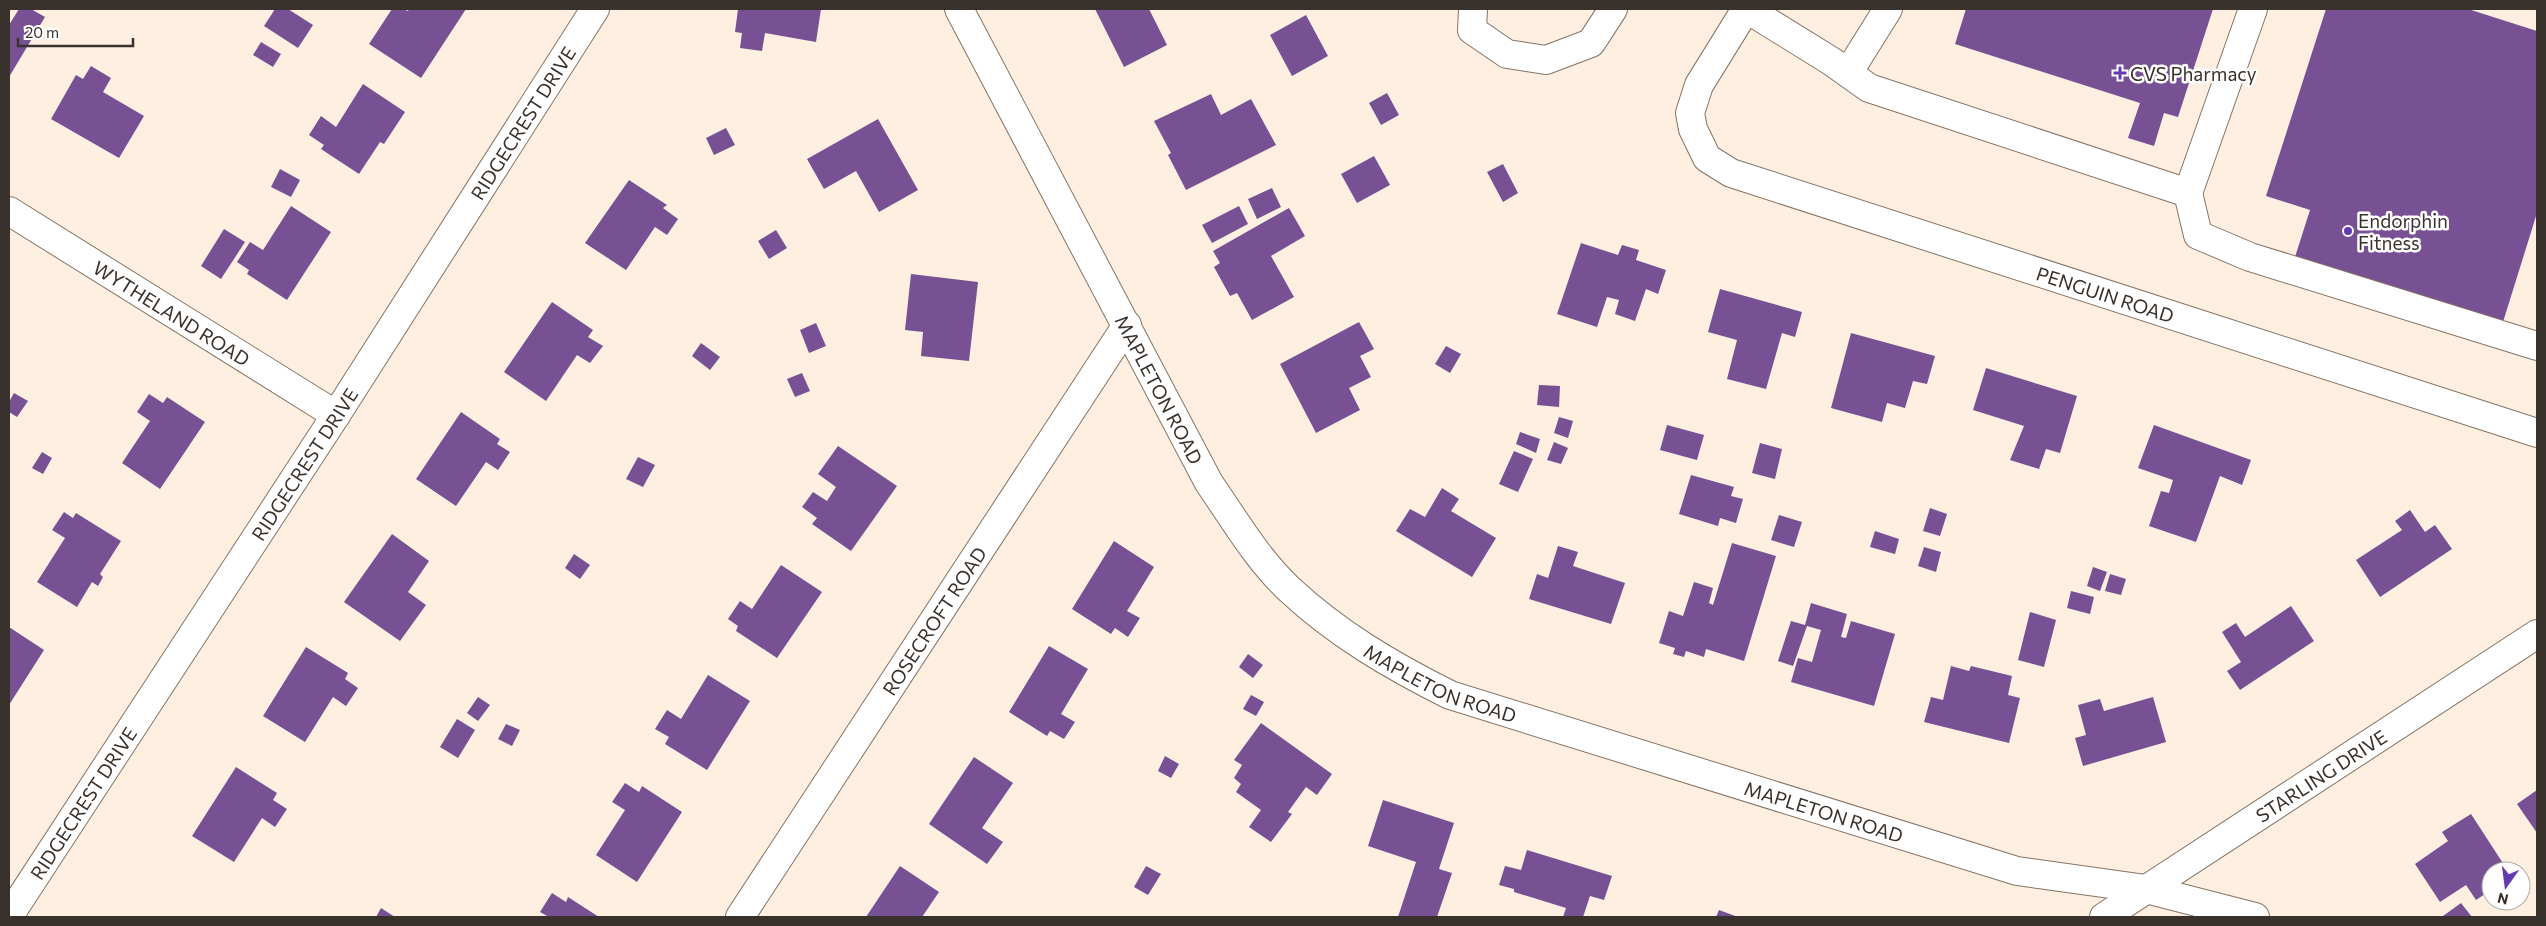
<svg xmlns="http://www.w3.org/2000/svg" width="2546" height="926" viewBox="0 0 2546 926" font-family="Commissioner,sans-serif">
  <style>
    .building { fill: #775194 }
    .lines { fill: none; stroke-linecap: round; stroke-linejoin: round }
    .minor-casing { stroke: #857465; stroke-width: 30 }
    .minor { stroke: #fff; stroke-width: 28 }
    .poi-dot { fill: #643ab2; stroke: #fff; stroke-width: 2 }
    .labels { text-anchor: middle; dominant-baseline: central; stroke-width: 5; stroke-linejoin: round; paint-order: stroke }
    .poi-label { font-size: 19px; fill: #39312b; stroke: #fff; text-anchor: start }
    .street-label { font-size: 19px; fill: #39312b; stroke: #fff }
  </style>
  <rect width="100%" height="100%" fill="#feefe1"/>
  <g class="building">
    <path d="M19,9H31L45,17L9,77V25Z"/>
    <path d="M275,9H288L313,25L298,48L264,26Z"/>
    <path d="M392,9H403L408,11L409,9H466L421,78L369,44Z"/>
    <path d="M738,9H821L816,42L765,33L762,51L740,48L742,33L735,32Z"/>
    <path d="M1095,9H1149L1167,45L1124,67Z"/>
    <path d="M1966,9H2213L2178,117L2164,113L2154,146L2128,138L2140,103L1955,44Z"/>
    <path d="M2326,9H2468L2537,31V213L2503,322L2295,257L2310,210L2266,196Z"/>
    <path d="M1306,15L1328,56L1292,76L1270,35Z"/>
    <path d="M261,42L281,54L273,67L253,55Z"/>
    <path d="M91,66L111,78L103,92L144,116L119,158L51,119L76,75L83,79Z"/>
    <path d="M363,84L405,112L384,144L380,142L359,174L321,149L324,145L309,135L321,116L336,127Z"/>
    <path d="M1387,93L1399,115L1381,125L1369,103Z"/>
    <path d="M1211,94L1221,115L1251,99L1276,145L1186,190L1168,155L1171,153L1154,121Z"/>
    <path d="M878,119L918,190L879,212L856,171L824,189L807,159Z"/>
    <path d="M726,128L735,145L714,155L706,138Z"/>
    <path d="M1374,156L1390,185L1357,203L1341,174Z"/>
    <path d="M1503,164L1518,193L1503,202L1487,172Z"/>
    <path d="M280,169L300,180L291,197L271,187Z"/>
    <path d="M629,180L667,205L663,208L678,219L667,235L655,227L626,270L585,243Z"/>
    <path d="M1272,188L1281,207L1257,219L1248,199Z"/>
    <path d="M291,206L331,232L287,300L247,274L249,270L237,262L250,242L263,250Z"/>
    <path d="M1239,206L1248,224L1212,243L1202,225Z"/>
    <path d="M1289,208L1305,236L1271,256L1294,297L1252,320L1237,293L1230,296L1214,267L1220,263L1213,251Z"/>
    <path d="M224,229L245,242L221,279L201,266Z"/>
    <path d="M776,230L787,248L769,259L758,241Z"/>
    <path d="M1581,243L1618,255L1622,245L1639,250L1636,260L1666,270L1658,294L1646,289L1635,321L1615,314L1619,300L1607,297L1597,327L1557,314Z"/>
    <path d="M911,274L978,282L969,361L921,356L923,332L905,330Z"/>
    <path d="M1720,289L1802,312L1795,337L1782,333L1766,389L1727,379L1737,340L1708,332Z"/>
    <path d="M552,302L593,330L588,337L603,346L590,363L577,355L546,401L504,372Z"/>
    <path d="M1359,322L1374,349L1360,356L1371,377L1349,388L1360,410L1316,433L1280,364Z"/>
    <path d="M816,323L826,346L809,353L800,330Z"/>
    <path d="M1851,333L1935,356L1927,384L1913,381L1905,408L1887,403L1882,422L1831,408Z"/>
    <path d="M701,343L720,357L710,370L692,356Z"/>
    <path d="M1446,346L1461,354L1450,373L1435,364Z"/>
    <path d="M1986,368L2077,396L2060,453L2046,449L2039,469L2010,460L2024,426L1973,410Z"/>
    <path d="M802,373L810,391L795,397L787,379Z"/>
    <path d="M1539,385L1560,386L1559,407L1537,405Z"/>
    <path d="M14,393L28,401L17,417L9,412V402Z"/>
    <path d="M149,394L163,403L167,397L205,422L160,489L122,463L150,421L137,412Z"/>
    <path d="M461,412L500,439L497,444L510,452L498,470L486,462L456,506L416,479Z"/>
    <path d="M1559,417L1573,421L1568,438L1554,433Z"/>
    <path d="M1667,425L1704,435L1697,460L1660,450Z"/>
    <path d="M2154,425L2251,460L2242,485L2220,476L2196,542L2149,526L2161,491L2169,493L2173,480L2138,468Z"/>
    <path d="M1520,432L1540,439L1536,453L1516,444Z"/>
    <path d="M1554,442L1568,448L1561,464L1547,460Z"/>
    <path d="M1760,443L1782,449L1775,479L1752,473Z"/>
    <path d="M838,446L897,486L851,551L812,524L817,518L802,507L813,492L827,501L836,487L818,474Z"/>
    <path d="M1514,451L1533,459L1518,492L1499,484Z"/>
    <path d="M42,452L52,458L43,474L32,468Z"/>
    <path d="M638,457L655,465L643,487L626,479Z"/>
    <path d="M1691,475L1734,487L1731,496L1743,499L1736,523L1720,518L1718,526L1679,514Z"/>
    <path d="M1442,488L1459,499L1451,511L1496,538L1472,577L1396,531L1410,509L1425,517Z"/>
    <path d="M1930,508L1947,514L1940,536L1923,531Z"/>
    <path d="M2410,510L2425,532L2435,525L2452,549L2380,597L2356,560L2402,530L2395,521Z"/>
    <path d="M64,512L73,518L76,513L121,541L100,574L103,577L98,586L92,582L77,607L37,582L65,538L52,530Z"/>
    <path d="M1779,515L1802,522L1794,547L1771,540Z"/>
    <path d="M1875,531L1899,539L1895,554L1870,547Z"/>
    <path d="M392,534L429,561L408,592L426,605L400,641L344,602Z"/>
    <path d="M1114,541L1154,567L1127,611L1140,618L1128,637L1115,628L1111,634L1072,609Z"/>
    <path d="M1732,543L1776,556L1744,661L1706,649L1704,657L1686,651L1684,657L1673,654L1675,648L1659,643L1669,611L1683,616L1694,582L1713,588L1709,603L1713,605Z"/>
    <path d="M1558,546L1578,552L1573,566L1625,583L1611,624L1529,599L1537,574L1548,578Z"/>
    <path d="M1924,547L1941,552L1936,572L1918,566Z"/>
    <path d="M574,554L590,565L580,579L565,568Z"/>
    <path d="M781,565L822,592L777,658L736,631L738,626L728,619L740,601L752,609Z"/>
    <path d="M2093,567L2107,572L2100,591L2087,586Z"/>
    <path d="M2110,574L2126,579L2121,595L2105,591Z"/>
    <path d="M2071,591L2094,597L2090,614L2067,608Z"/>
    <path d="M1811,603L1847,614L1841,637L1846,638L1851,621L1895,634L1874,706L1791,682L1798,658L1812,662L1821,630L1807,626L1793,666L1778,661L1791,621L1805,625Z"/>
    <path d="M2291,606L2314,641L2240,690L2227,671L2241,662L2222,632L2236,623L2245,637Z"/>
    <path d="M2030,612L2056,620L2044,667L2018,660Z"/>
    <path d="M9,627L44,650L9,705Z"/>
    <path d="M1049,646L1088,669L1061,714L1075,722L1064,739L1050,731L1047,736L1009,712Z"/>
    <path d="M306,647L348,673L345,679L358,688L346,706L333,697L305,742L263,716Z"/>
    <path d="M1248,654L1263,665L1253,678L1239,667Z"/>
    <path d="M1951,666L1969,671L1971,666L2012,676L2008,695L2020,698L2009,743L1924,722L1931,697L1943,700Z"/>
    <path d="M708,675L750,701L707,770L665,744L669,737L655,729L667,710L681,719Z"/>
    <path d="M1251,695L1264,702L1256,716L1243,709Z"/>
    <path d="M478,697L490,705L478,721L467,713Z"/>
    <path d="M2153,697L2166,742L2083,766L2075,738L2086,735L2078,705L2100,699L2104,711Z"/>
    <path d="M457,719L475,730L458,758L440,747Z"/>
    <path d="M1261,723L1332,774L1317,795L1306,787L1288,812L1292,814L1271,842L1249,827L1261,810L1236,792L1241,784L1234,778L1242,765L1234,760Z"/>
    <path d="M506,724L520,730L512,746L498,739Z"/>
    <path d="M1165,756L1179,764L1171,778L1158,771Z"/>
    <path d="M974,757L1013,783L982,828L1003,842L987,864L929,824Z"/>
    <path d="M236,767L277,793L273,800L287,809L275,827L262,818L234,862L192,836Z"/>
    <path d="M625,783L639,792L642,786L682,812L637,882L596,855L625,810L612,802Z"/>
    <path d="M2537,790V833L2517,804Z"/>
    <path d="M1383,800L1454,823L1439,869L1452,873L1437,917H1398L1416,862L1368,846Z"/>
    <path d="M2471,814L2508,871H2491V890L2476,900L2466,885L2440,902L2415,864L2448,841L2442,832Z"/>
    <path d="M1527,850L1612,876L1604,900L1590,896L1583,917H1563L1566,908L1514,892V889L1499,885L1505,866L1521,870Z"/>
    <path d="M900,866L939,892L922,917H866Z"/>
    <path d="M1146,866L1161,874L1148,895L1134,887Z"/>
    <path d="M552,893L566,902L568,897L599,917H549L540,912Z"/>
    <path d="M2461,903L2472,917H2444L2443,916Z"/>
    <path d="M381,908L395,917H376Z"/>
    <path d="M1719,910L1738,917H1716Z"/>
  </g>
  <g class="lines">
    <g class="minor-casing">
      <g id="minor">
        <path id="s1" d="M959,9L1209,483C1234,519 1257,559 1289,589C1337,634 1392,666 1450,695L2017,871L2146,889L2255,917"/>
        <path d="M1473,9L1472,30L1507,54L1546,60L1591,43L1613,9"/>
        <path id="s2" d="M1746,9L1699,85L1690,113L1693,129L1707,158L1731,173L2537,433"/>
        <path d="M1747,9L1831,61L1869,88L2188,193L2253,9"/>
        <path d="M1848,73L1888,9"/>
        <path d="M2188,193L2198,235L2250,257L2537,346"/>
        <path id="s3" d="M9,211L336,415"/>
        <path id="s4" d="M9,916L336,415L595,9"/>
        <path id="s5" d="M740,917L1127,325"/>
        <path id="s6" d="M2104,917L2537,634"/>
      </g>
    </g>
    <use href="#minor" class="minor"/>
  </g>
  <g class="poi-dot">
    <path d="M2117.5 65.5h5v5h5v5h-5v5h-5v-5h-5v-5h5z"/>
    <circle cx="2348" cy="231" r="5"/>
  </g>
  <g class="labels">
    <g class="poi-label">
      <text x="2130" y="73">CVS Pharmacy</text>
      <text x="2358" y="220">Endorphin<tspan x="2358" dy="22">Fitness</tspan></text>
    </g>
    <g class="street-label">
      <text stroke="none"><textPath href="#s4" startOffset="945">RIDGECREST DRIVE</textPath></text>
      <text stroke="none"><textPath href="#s2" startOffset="589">PENGUIN ROAD</textPath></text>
      <text stroke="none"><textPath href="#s3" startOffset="192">WYTHELAND ROAD</textPath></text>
      <text stroke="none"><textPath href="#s1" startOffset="430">MAPLETON ROAD</textPath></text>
      <text stroke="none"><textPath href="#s4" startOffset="540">RIDGECREST DRIVE</textPath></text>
      <text stroke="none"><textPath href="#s5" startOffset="354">ROSECROFT ROAD</textPath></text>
      <text stroke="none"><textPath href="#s1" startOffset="849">MAPLETON ROAD</textPath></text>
      <text stroke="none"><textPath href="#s6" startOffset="259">STARLING DRIVE</textPath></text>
      <text stroke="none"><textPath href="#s4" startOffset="135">RIDGECREST DRIVE</textPath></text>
      <text stroke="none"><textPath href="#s1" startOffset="1254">MAPLETON ROAD</textPath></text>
    </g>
  </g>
  <rect width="2546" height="926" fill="none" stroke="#39312b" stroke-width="20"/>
  <g transform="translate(2506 886) rotate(194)"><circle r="24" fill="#ffffff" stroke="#b0adaa"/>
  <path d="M0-4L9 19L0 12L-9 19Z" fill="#643ab2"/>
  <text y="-8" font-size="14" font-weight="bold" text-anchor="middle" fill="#39312b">N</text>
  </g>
  <path d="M18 38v8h115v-8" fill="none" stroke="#39312b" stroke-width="2.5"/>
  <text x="25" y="38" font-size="15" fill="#39312b" stroke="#ffffff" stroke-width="4" paint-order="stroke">20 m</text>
</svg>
